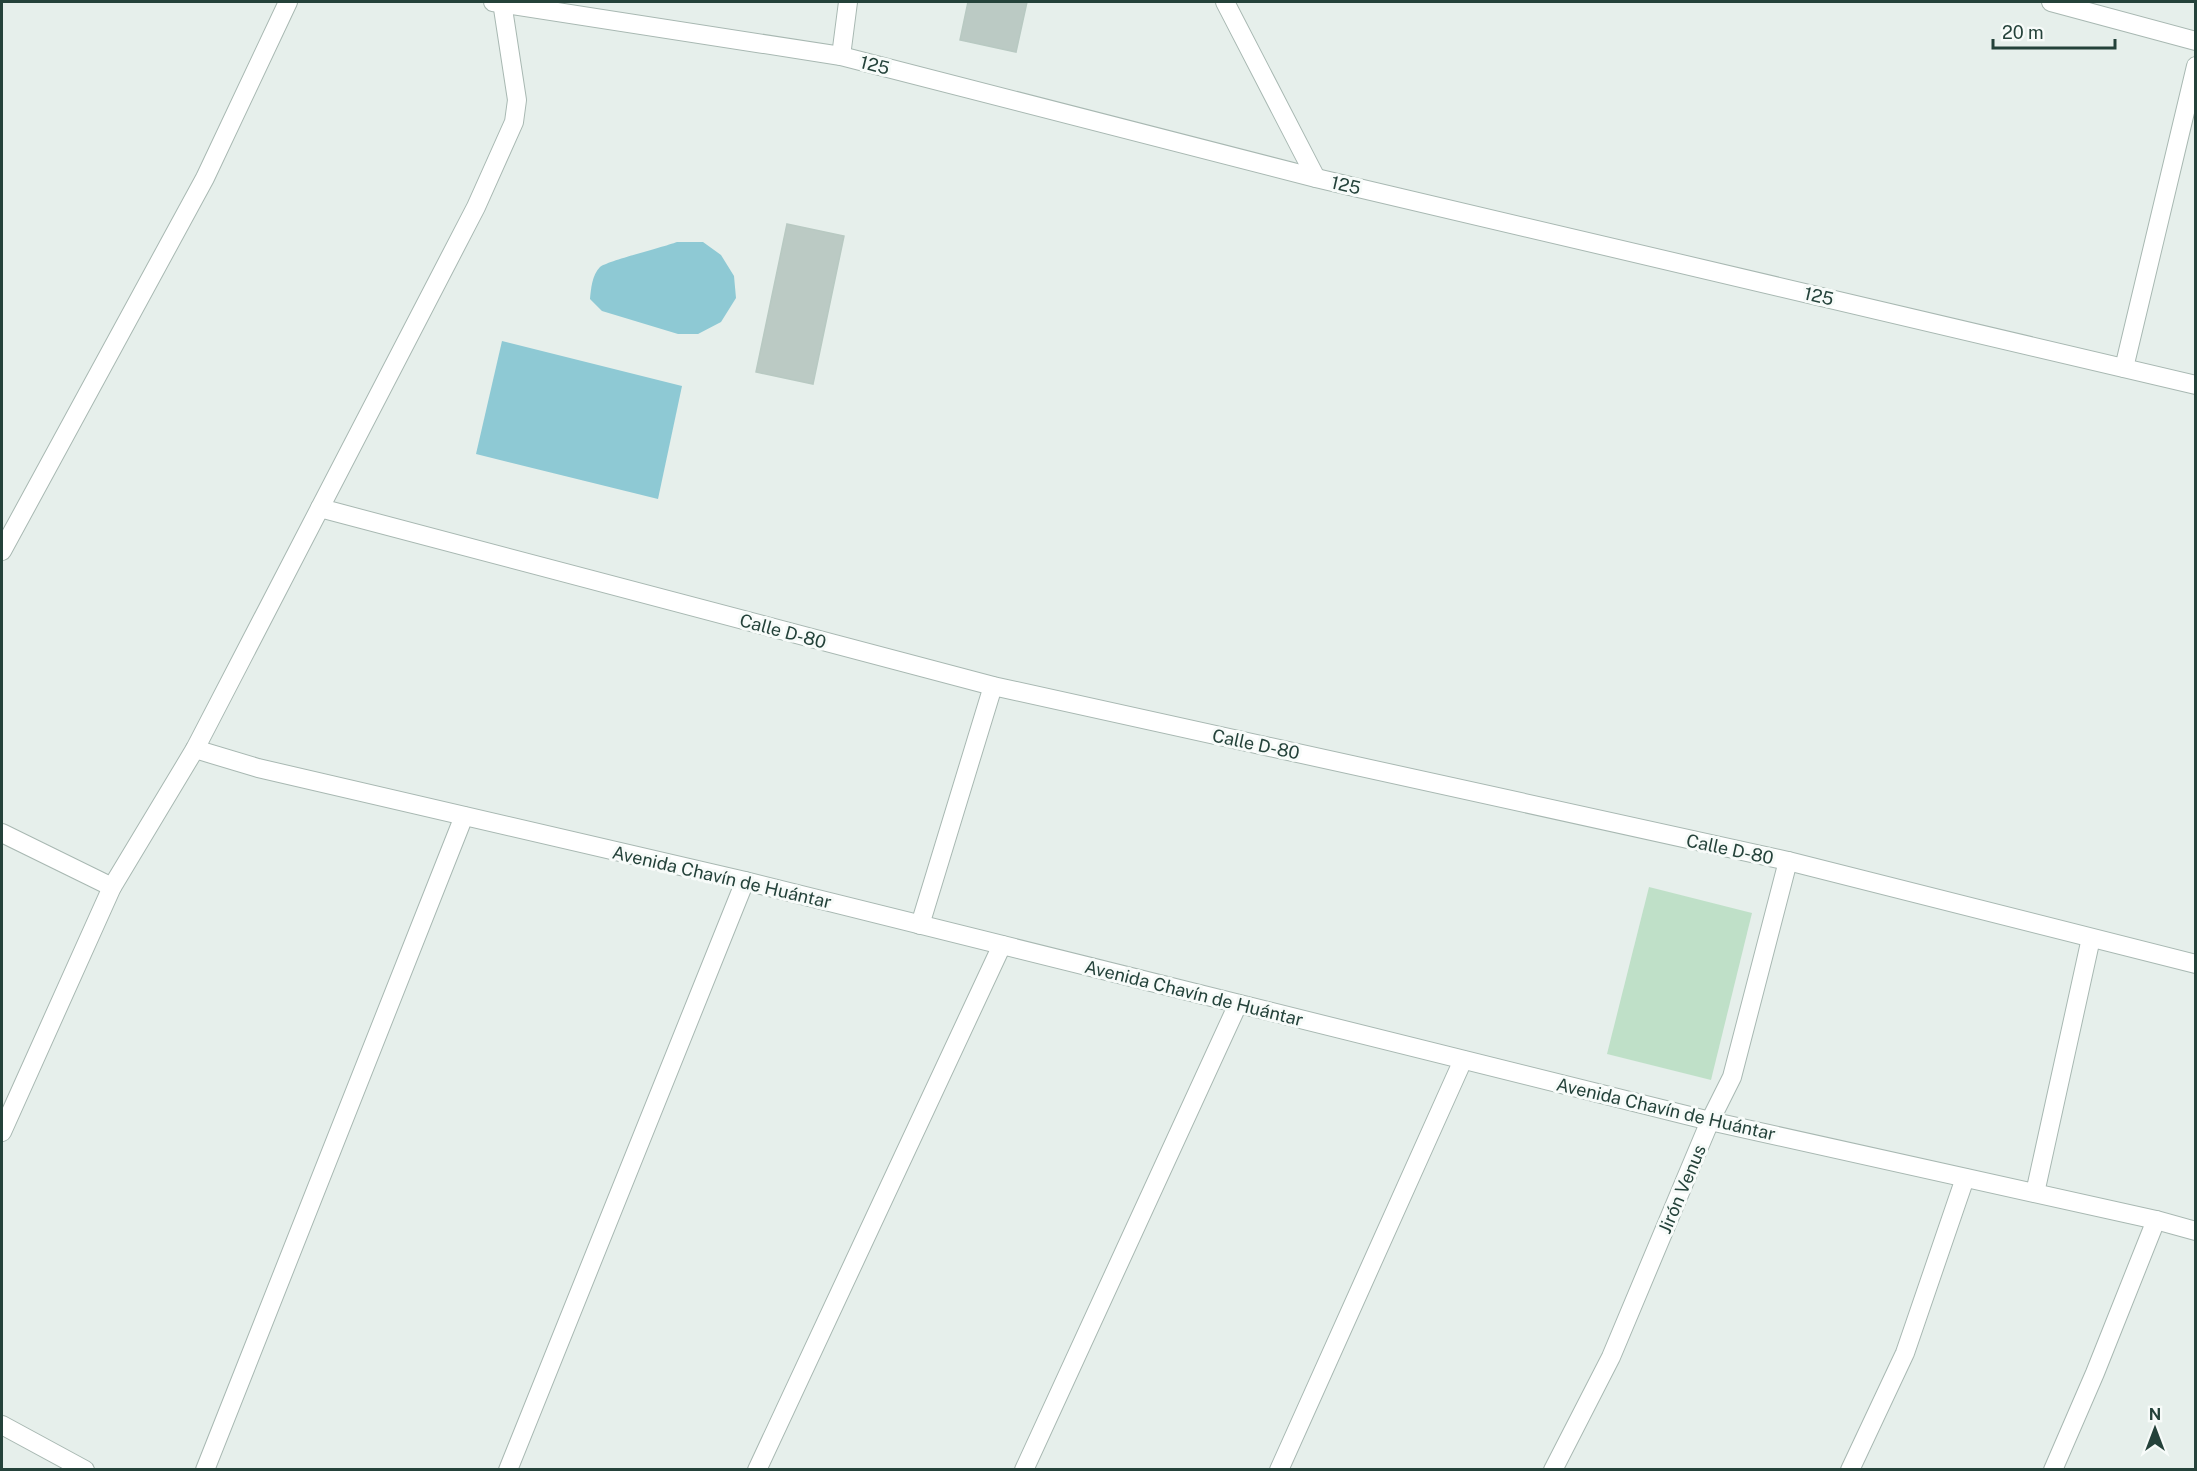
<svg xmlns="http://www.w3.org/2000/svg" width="2197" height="1471" viewBox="0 0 2197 1471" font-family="'Public Sans',sans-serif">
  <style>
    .green { fill: #bfe0c8 }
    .water { fill: #8ec9d4 }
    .building { fill: #bbcac4; stroke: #b8c9c2; stroke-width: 1.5 }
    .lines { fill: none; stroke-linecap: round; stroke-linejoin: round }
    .minor-casing { stroke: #a8b8b2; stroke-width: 20 }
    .tertiary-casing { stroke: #a8b8b2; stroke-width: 20 }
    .minor { stroke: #fff; stroke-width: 18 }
    .tertiary { stroke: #fff; stroke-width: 18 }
    .labels { text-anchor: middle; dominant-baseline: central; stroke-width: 6; stroke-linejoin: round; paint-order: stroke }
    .street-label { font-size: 18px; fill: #24423a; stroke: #f7fbf9 }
  </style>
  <rect width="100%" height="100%" fill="#e6efeb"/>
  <path class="green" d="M1649,887L1752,913L1711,1080L1607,1054Z"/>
  <g class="water">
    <path d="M677,242H703L721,255L734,276L736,298L721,322L698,334H678L602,311L590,299C591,289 592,275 600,267C607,261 664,247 677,242Z"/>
    <path d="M502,341L682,386L658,499L476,454Z"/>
  </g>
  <g class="building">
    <path d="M968,2H1027L1016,52L960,40Z"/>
    <path d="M787,224L844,236L813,384L756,372Z"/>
  </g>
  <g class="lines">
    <g class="minor-casing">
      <g id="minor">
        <path d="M1225,2L1316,178"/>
        <path d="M2051,2L2196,41"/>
        <path d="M841,56L848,2"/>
        <path d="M2124,368L2196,66"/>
        <path d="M320,508L993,686L1788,861L2196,964"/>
        <path d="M2,551L205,178L288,2"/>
        <path d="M195,749L258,768L745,881L1710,1121L2156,1220L2196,1231"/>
        <path d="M2,833L112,887"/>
        <path d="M920,925L993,686"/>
        <path d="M2,1132L112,887L195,749L476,207L514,122L517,100L502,2"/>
        <path d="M2035,1193L2091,938"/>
        <path d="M2,1425L85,1470"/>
        <path d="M205,1470L464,816"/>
        <path d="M508,1470L745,881"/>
        <path d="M757,1470L1002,945"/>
        <path d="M1024,1470L1238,1004"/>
        <path d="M1279,1470L1463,1060"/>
        <path d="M1553,1470L1611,1357L1710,1121L1732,1077L1788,861"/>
        <path d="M1850,1470L1905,1353L1965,1178"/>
        <path d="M2053,1470L2095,1373L2156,1220"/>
      </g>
    </g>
    <g class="tertiary-casing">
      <path id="tertiary" d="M493,2L841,56L1316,178L2196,385"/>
    </g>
    <use href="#minor" class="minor"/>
    <use href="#tertiary" class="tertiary"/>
  </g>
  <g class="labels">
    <g class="street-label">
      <text transform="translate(875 65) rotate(14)">125</text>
      <text transform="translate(1346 185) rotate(13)">125</text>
      <text transform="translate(1819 296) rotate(13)">125</text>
      <text transform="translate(783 631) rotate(15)">Calle D-80</text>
      <text transform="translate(1256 744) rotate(12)">Calle D-80</text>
      <text transform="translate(1730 849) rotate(12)">Calle D-80</text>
      <text transform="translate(722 877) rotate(13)">Avenida Chavín de Huántar</text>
      <text transform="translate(1194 993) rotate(14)">Avenida Chavín de Huántar</text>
      <text transform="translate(1666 1109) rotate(13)">Avenida Chavín de Huántar</text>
      <text transform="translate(1682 1189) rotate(-67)">Jirón Venus</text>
    </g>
  </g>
  <rect width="2197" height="1471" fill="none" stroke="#24423a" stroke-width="6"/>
  <g transform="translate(2155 1429)" stroke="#f7fbf9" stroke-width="4.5" paint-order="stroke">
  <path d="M0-4.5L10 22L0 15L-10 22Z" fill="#24423a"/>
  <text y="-9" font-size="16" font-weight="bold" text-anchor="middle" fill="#24423a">N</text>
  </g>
  <path d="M1993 39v9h122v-9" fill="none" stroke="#24423a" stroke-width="3"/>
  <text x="2002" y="39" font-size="18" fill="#24423a" stroke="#f7fbf9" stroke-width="4.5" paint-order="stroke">20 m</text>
</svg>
